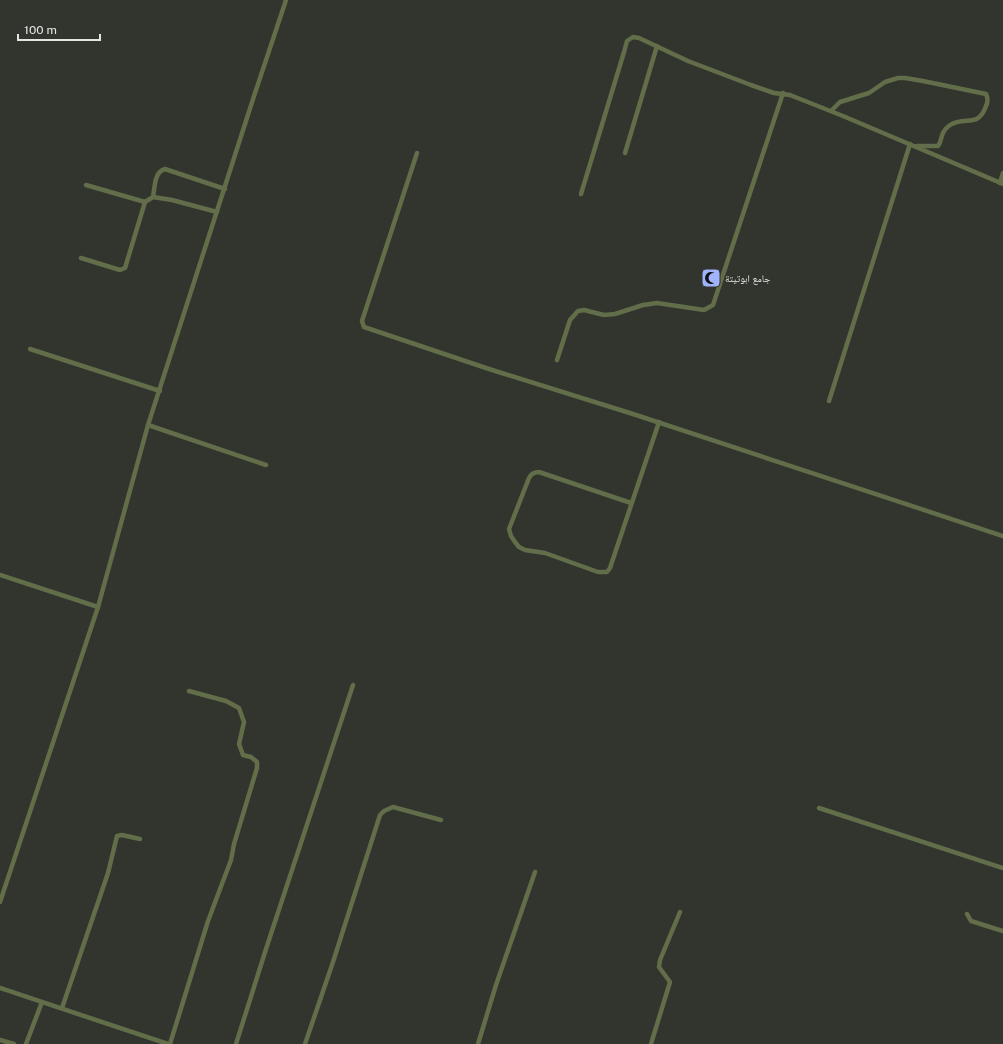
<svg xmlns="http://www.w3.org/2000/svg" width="1003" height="1044" viewBox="0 0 1003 1044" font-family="'Public Sans','Noto Naskh Arabic',sans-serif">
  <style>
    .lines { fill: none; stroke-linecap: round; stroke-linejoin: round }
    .minor { stroke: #626d49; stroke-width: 4.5 }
    .labels { text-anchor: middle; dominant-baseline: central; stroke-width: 3; stroke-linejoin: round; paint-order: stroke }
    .poi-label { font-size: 10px; fill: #e4e6e2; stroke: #32342e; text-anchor: start }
  </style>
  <rect width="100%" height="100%" fill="#32342e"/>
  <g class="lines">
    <g class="minor">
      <path d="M831,111L840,102L869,93L885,82L898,78H905L923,81L986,94C988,98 988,102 986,106C978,129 965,115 950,125C939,133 943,140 938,146H917"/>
      <path d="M417,153L362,321L364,327L489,369L633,414L1003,536"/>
      <path d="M625,153L657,46"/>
      <path d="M1000,183L1003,173"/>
      <path d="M86,185L145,202"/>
      <path d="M581,194L624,52L627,41L633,37L639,38L688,61L751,85L774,93L790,95L843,116L1003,184"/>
      <path d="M153,197C155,187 154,172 165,169L225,189"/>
      <path d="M81,258L120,270L125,268L145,202L153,197L172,200L217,212"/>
      <path d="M30,349L160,391"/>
      <path d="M557,360L570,320L578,311L584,310L604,315L615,314L643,305L657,303L704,310L713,305L783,93"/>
      <path d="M829,401L910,144"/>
      <path d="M148,425L266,465"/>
      <path d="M631,503L539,472C534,472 531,474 529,478L509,529L511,536L515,542L519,547L525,550L545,553L598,572H607L610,568L659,422"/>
      <path d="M0,575L98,607"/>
      <path d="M819,808L1003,868"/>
      <path d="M0,902L98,607L148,425L255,93L286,0"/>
      <path d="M967,914L971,921L1003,931"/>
      <path d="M0,988L168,1044"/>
      <path d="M62,1008L108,873L117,836L122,835L140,839"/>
      <path d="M0,1040L14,1044"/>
      <path d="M26,1044L42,1002"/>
      <path d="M170,1044L208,921L231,860L234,844L257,768V762L251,757L243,755L239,744L244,722L239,708L226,701L189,691"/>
      <path d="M236,1044L266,949L353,685"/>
      <path d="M305,1044L333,962L380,815L384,811L393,807L441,820"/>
      <path d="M478,1044L496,985L535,872"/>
      <path d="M651,1044L670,982L659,967L660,960L680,912"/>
    </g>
  </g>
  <defs>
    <g id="mosque-square" transform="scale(1)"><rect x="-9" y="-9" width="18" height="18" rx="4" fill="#a0b3fd" stroke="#32342e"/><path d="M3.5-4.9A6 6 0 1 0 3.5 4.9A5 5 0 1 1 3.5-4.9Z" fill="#111"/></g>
  </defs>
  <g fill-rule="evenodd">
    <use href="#mosque-square" x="711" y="278"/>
  </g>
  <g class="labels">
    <g class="poi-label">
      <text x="725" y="278">جامع ابوتيتة</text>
    </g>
  </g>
  <path d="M18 34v6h82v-6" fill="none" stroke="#e4e6e2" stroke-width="2"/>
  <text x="24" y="34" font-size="12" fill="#e4e6e2" stroke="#32342e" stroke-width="3" paint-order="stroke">100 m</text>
</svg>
